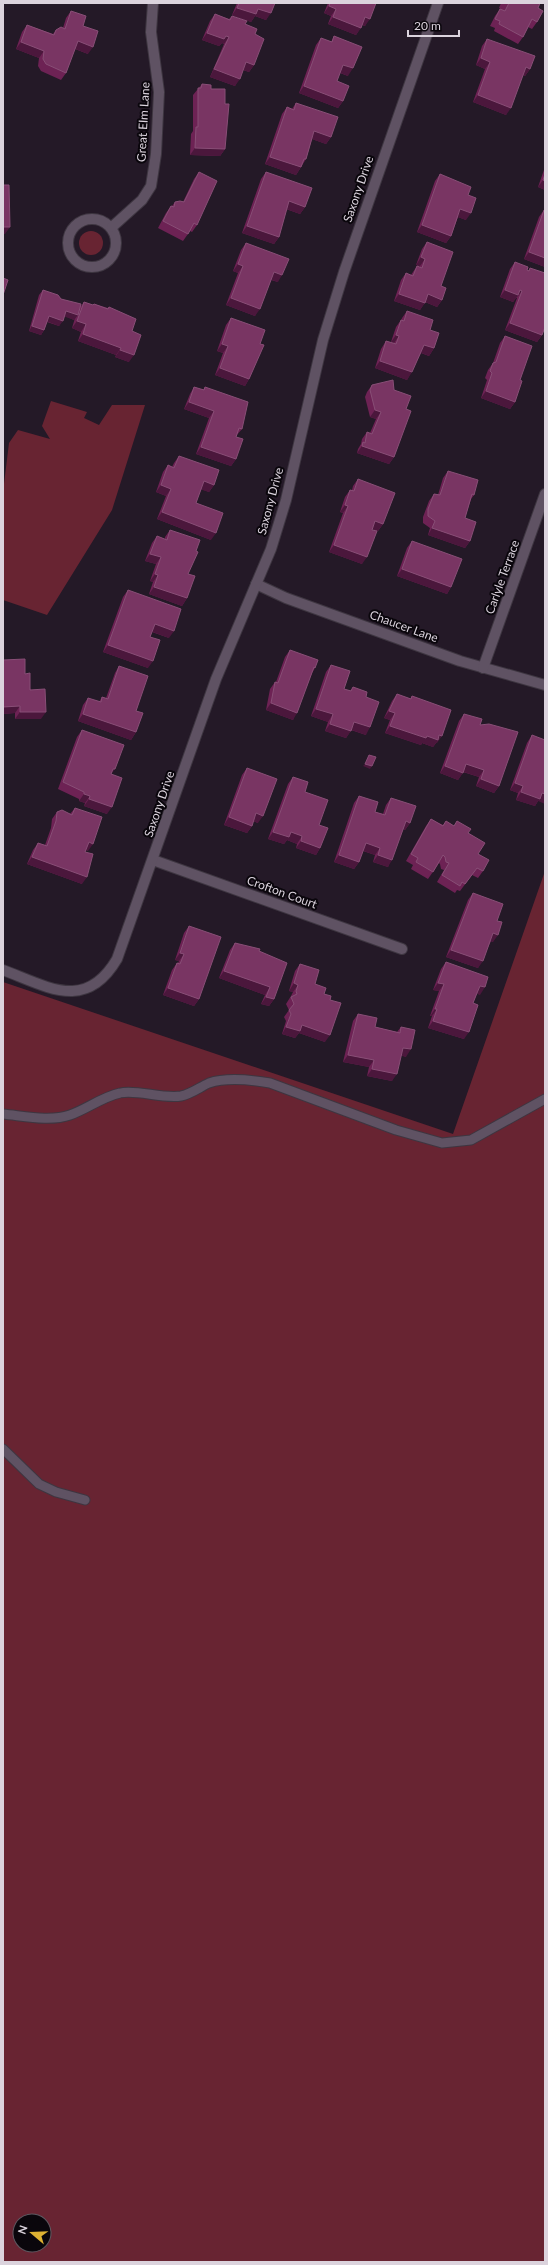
<svg xmlns="http://www.w3.org/2000/svg" width="548" height="2265" viewBox="0 0 548 2265" font-family="Lato,sans-serif">
  <style>
    .grass { fill: #682432; fill-rule: evenodd }
    .lines { fill: none; stroke-linecap: round; stroke-linejoin: round }
    .service-casing { stroke: #3e3641; stroke-width: 11 }
    .minor-casing { stroke: #3e3641; stroke-width: 12 }
    .service { stroke: #5f5263; stroke-width: 9 }
    .minor { stroke: #5f5263; stroke-width: 10 }
    .wall { fill: #6d2254 }
    .shaded-wall { fill: #4b173c }
    .building { fill: #793563; stroke: #884e76 }
    .labels { text-anchor: middle; dominant-baseline: central; stroke-width: 4; stroke-linejoin: round; paint-order: stroke }
    .street-label { font-size: 12px; fill: #dbd3dd; stroke: #0a060c }
  </style>
  <rect width="100%" height="100%" fill="#241927"/>
  <g class="grass">
    <circle cx="91" cy="243" r="12"/>
    <path d="M51,401L87,412L84,418L99,425L112,405H145L112,510L47,615L3,600V492L9,443L18,430L50,439L42,426Z"/>
    <path d="M545,871V2262H3V982L453,1134ZM20,2221H44V2245H20Z"/>
  </g>
  <g class="lines">
    <g class="service-casing">
      <g id="service">
        <path d="M3,1114C24,1116 50,1122 70,1115C87,1109 102,1097 120,1093C136,1089 162,1099 181,1096C191,1094 200,1087 209,1083C227,1077 252,1080 270,1083L396,1130L442,1143L471,1140L545,1099"/>
        <path d="M3,1449L39,1484L56,1492L85,1500"/>
      </g>
    </g>
    <g class="minor-casing">
      <g id="minor">
        <circle cx="92" cy="243" r="24"/>
        <path d="M112,227L142,200L151,186L156,154L159,92L151,32L153,3"/>
        <path d="M256,584L286,598L460,661L545,685"/>
        <path d="M483,668L545,494"/>
        <path d="M153,860L402,949"/>
        <path d="M3,970C48,987 86,1012 117,959L216,679L271,549L286,500L323,340L344,272L438,3"/>
      </g>
    </g>
    <use href="#service" class="service"/>
    <use href="#minor" class="minor"/>
  </g>
  <g class="wall">
    <path d="M237,3H275L266,20L255,16L251,22L232,15Z"/>
    <path d="M328,3H376L365,26L362,25L356,35L328,24L331,16L324,13Z"/>
    <path d="M501,3H540L538,8L537,22L532,29L528,27L523,37L518,44L494,31L495,28L490,26L495,16L500,9L504,11L499,8Z"/>
    <path d="M71,11L83,26L88,54L75,49L66,73L61,80L41,71L38,66L39,58L16,49L22,32L27,25L53,34L56,30L63,28L66,18Z"/>
    <path d="M215,14L229,19L232,16L245,24L255,34L254,65L249,72L243,70L235,86L210,77L224,44L222,43L219,46L202,40L210,21Z"/>
    <path d="M334,36L348,76L340,73L337,81L343,101L338,108L299,93L316,45L321,38L331,42Z"/>
    <path d="M487,39L530,69L525,76L523,75L506,115L473,102L485,69L476,65L482,46Z"/>
    <path d="M202,84L211,89L225,104V149L220,156L190,155L191,134L193,131V95Z"/>
    <path d="M296,103L331,137L326,144L312,139L306,159L296,175L265,164L282,114L287,107L292,109Z"/>
    <path d="M545,167V190L538,187Z"/>
    <path d="M199,172L197,225L192,232L190,231L183,241L158,228L166,213L171,206H172L175,202H183L194,179Z"/>
    <path d="M266,172L305,207L300,214L286,209L279,237L274,244L242,233L261,179Z"/>
    <path d="M440,174L468,195L466,220L458,217L451,236L446,243L417,232L435,181Z"/>
    <path d="M544,210H545V267L524,259L539,217Z"/>
    <path d="M427,242L441,286L442,300L437,307L425,302L420,310L394,301L401,280L406,273L411,275L417,266L420,267V266L416,265L422,249Z"/>
    <path d="M246,243L278,282L271,280L255,316L226,305L238,273L233,271L241,250Z"/>
    <path d="M515,262L527,270H529L530,268L542,335L537,342L505,330L517,298H516L513,302L500,297L510,269Z"/>
    <path d="M43,290L61,299L81,306L84,302L93,305L94,304L108,308L109,307L132,331L129,362L115,357L116,355L78,341L81,332L72,328L75,318L74,320L65,316L59,326L47,322L44,330L41,335L29,331L39,295Z"/>
    <path d="M407,311L430,330L434,348L429,356L421,353L407,380L375,368L381,349L386,341L393,344L394,343L391,342L396,327L401,320V321L402,318Z"/>
    <path d="M231,318L260,344L249,379L245,386L215,375L223,353L217,351L226,325Z"/>
    <path d="M505,336L520,380L515,402L510,409L481,398L487,380L485,378L488,370L493,363L500,343Z"/>
    <path d="M372,385L394,390L406,409L394,457L389,464L357,453L358,449L361,444L362,439L367,432L370,433L376,419L370,417L365,397L367,392Z"/>
    <path d="M194,387L203,390L205,387L242,429L236,436V459L231,466L196,454L209,418L184,409L190,394Z"/>
    <path d="M179,456L214,485L209,492L201,489L196,503L211,540L157,519L166,496L156,492L163,472L168,465L172,467L174,463Z"/>
    <path d="M448,471L474,495L471,499L465,518L470,541L465,548L428,535L430,528L423,523V517L429,501L434,494L438,495L443,478Z"/>
    <path d="M358,479L383,524L378,531L372,529L362,564L329,552L343,513L340,512L345,497L350,490H352L353,486Z"/>
    <path d="M170,530L188,574L187,598L182,606L149,594L153,582L150,581L156,564L145,561L152,543L157,536L165,539V537Z"/>
    <path d="M412,541L451,587L447,594L397,576L407,548Z"/>
    <path d="M128,590L169,638L152,632L150,637L148,668L103,652L123,597Z"/>
    <path d="M290,650L315,668L312,673L293,720L266,710L270,689L275,682H276L285,657Z"/>
    <path d="M3,660L25,674L41,719H15V713L3,714Z"/>
    <path d="M331,665L344,689L350,691L353,687L366,697V735L351,730L346,738L325,731L328,722L311,716L326,672Z"/>
    <path d="M119,666L136,711V732L131,740L78,721L83,705L88,698L99,702L102,697L106,698L115,673Z"/>
    <path d="M397,694L410,699L412,696L437,743H436L433,747L422,743L421,745L385,733L390,720L384,718L392,701Z"/>
    <path d="M464,714L480,725L499,786L494,793L476,786L479,777L463,772L458,780L440,773L459,721Z"/>
    <path d="M82,730L112,775L107,814L84,806L85,803L79,801V799L58,789L77,737Z"/>
    <path d="M532,735L538,801L535,806L516,800L518,793L510,790L527,743Z"/>
    <path d="M247,768L258,823L253,821L252,826L247,833L224,825L242,775Z"/>
    <path d="M293,777L305,792L319,825L320,848L316,855L296,848L297,844L287,840L284,844L268,839L288,784Z"/>
    <path d="M359,796L375,812L383,814L386,805L391,798L410,823L405,830L403,829L388,867L373,862L375,855L363,851L359,862L354,869L334,862L354,803Z"/>
    <path d="M75,808L88,851L86,850L85,852L82,884L27,864L33,850L38,843L45,845L51,828L52,819L57,812L70,814Z"/>
    <path d="M431,819L443,825L446,821L454,826L457,821L468,833L478,854L483,871L478,878L472,875L460,891L457,890L455,893L437,882L444,870L441,869L440,864L439,863L428,879L411,869L413,865L406,861L426,826Z"/>
    <path d="M473,893L497,921L493,942L491,941L478,968L446,957L468,900Z"/>
    <path d="M189,926L199,999L194,1006L163,995L172,970L177,963H178L179,961L175,960L184,933Z"/>
    <path d="M235,943L259,951L274,999L269,1006L261,1004L265,995L219,978L230,950Z"/>
    <path d="M446,962L480,995L477,993L473,1003L464,1039L428,1028L432,1016H430L439,991L433,990L441,969Z"/>
    <path d="M300,964L315,984L330,1000L325,1042L299,1033L295,1038L282,1034L286,1021L284,1017L289,1010L286,1004L291,996L293,992L289,991L295,971Z"/>
    <path d="M358,1014L375,1027L397,1032L401,1027L406,1057L401,1055L392,1081L367,1076L369,1067L343,1062L353,1021Z"/>
  </g>
  <g class="shaded-wall">
    <path d="M329,6L336,9L331,16L324,13Z"/>
    <path d="M237,8L258,9L271,13L266,20L255,16L251,22L232,15Z"/>
    <path d="M333,17L361,28L356,35L328,24Z"/>
    <path d="M365,17L370,19L365,26L360,24Z"/>
    <path d="M207,33L226,36L229,37L224,44L222,43L219,46L202,40Z"/>
    <path d="M78,41L93,47L88,54L73,48Z"/>
    <path d="M21,42L44,51L39,58L16,49Z"/>
    <path d="M481,58L490,62L485,69L476,65Z"/>
    <path d="M246,62L254,65L249,72L241,69Z"/>
    <path d="M343,65L353,68L348,76L338,72Z"/>
    <path d="M526,67L530,69L525,76L521,74Z"/>
    <path d="M214,69L240,79L235,86L210,77Z"/>
    <path d="M304,86L343,101L338,108L299,93Z"/>
    <path d="M478,95L511,108L506,115L473,102Z"/>
    <path d="M314,131L331,137L326,144L309,138Z"/>
    <path d="M195,148L225,149L220,156L190,155Z"/>
    <path d="M270,157L301,167L296,175L265,164Z"/>
    <path d="M543,180L545,181V190L538,187Z"/>
    <path d="M289,201L305,207L300,214L284,208Z"/>
    <path d="M460,209L471,213L466,220L455,216Z"/>
    <path d="M422,225L451,236L446,243L417,232Z"/>
    <path d="M247,226L279,237L274,244L242,233Z"/>
    <path d="M3,227H10L5,234H3Z"/>
    <path d="M529,252L545,258V267L524,259Z"/>
    <path d="M421,257L425,259L420,266L416,265Z"/>
    <path d="M238,264L243,266L238,273L233,271Z"/>
    <path d="M274,272L282,275L278,282L269,279Z"/>
    <path d="M505,290H520L522,291L513,302L500,297Z"/>
    <path d="M399,294L425,303L420,310L394,301Z"/>
    <path d="M428,294L442,300L437,307L423,301Z"/>
    <path d="M231,298L260,309L255,316L226,305Z"/>
    <path d="M66,311L78,315L74,320L63,316Z"/>
    <path d="M49,316L63,321L59,326L46,321Z"/>
    <path d="M77,321L86,324L81,332L72,328Z"/>
    <path d="M510,323L542,335L537,342L505,330Z"/>
    <path d="M32,326L44,330L41,335L29,331Z"/>
    <path d="M83,334L121,348L116,355L78,341Z"/>
    <path d="M396,335L399,336L394,343L391,342Z"/>
    <path d="M222,344L228,346L223,353L217,351Z"/>
    <path d="M424,345L434,348L429,356L419,352Z"/>
    <path d="M120,350L134,355L129,362L115,357Z"/>
    <path d="M380,361L412,372L407,380L375,368Z"/>
    <path d="M220,368L249,379L245,386L215,375Z"/>
    <path d="M486,391L515,402L510,409L481,398Z"/>
    <path d="M189,402L214,411L209,418L184,409Z"/>
    <path d="M375,410L381,412L376,419L370,417Z"/>
    <path d="M362,446L394,457L389,464L357,453Z"/>
    <path d="M201,447L236,459L231,466L196,454Z"/>
    <path d="M204,481L214,485L209,492L199,489Z"/>
    <path d="M161,485L171,489L166,496L156,492Z"/>
    <path d="M345,505L348,506L343,513L340,512Z"/>
    <path d="M162,512L216,533L211,540L157,519Z"/>
    <path d="M375,521L383,524L378,531L370,528Z"/>
    <path d="M432,528L470,541L465,548L428,535Z"/>
    <path d="M334,545L367,557L362,564L329,552Z"/>
    <path d="M150,554L161,557L156,564L145,561Z"/>
    <path d="M402,569L451,587L447,594L397,576Z"/>
    <path d="M155,574L158,575L153,582L150,581Z"/>
    <path d="M154,587L187,598L182,606L149,594Z"/>
    <path d="M155,624L174,631L169,638L150,631Z"/>
    <path d="M108,645L153,661L148,668L103,652Z"/>
    <path d="M271,703L297,713L293,720L266,710Z"/>
    <path d="M20,706L15,713L3,714V707Z"/>
    <path d="M316,709L333,714L328,722L311,716Z"/>
    <path d="M389,711L395,713L390,720L384,718Z"/>
    <path d="M20,712H46L41,719H15Z"/>
    <path d="M83,714L136,732L131,740L78,721Z"/>
    <path d="M354,722L370,727L366,735L349,729Z"/>
    <path d="M330,724L351,731L346,738L325,731Z"/>
    <path d="M390,726L427,736L439,735L442,736L437,743H436L433,747L422,743L421,745L385,733Z"/>
    <path d="M365,764L372,766L370,769L363,766Z"/>
    <path d="M466,764L484,770L479,777L461,771Z"/>
    <path d="M445,766L463,773L458,780L440,773Z"/>
    <path d="M113,769H115L110,776Z"/>
    <path d="M481,779L499,786L494,793L476,786Z"/>
    <path d="M515,783L523,786L518,793L510,790Z"/>
    <path d="M521,792L542,793L545,794V804L538,801L535,806L516,800Z"/>
    <path d="M84,794L90,796L85,803L79,801Z"/>
    <path d="M89,799L112,807L107,814L84,806Z"/>
    <path d="M256,813L263,816L258,823L251,820Z"/>
    <path d="M229,817L252,826L247,833L224,825Z"/>
    <path d="M406,821L410,823L405,830L401,828Z"/>
    <path d="M273,832H291L302,836L297,844L287,840L284,844L268,839Z"/>
    <path d="M301,841L320,848L316,855L296,848Z"/>
    <path d="M89,842L93,844L88,851L84,849Z"/>
    <path d="M366,843L380,848L375,855L361,850Z"/>
    <path d="M339,855L359,862L354,869L334,862Z"/>
    <path d="M378,855L392,860L388,867L373,862Z"/>
    <path d="M32,857L87,877L82,884L27,864Z"/>
    <path d="M493,933L498,935L493,942L488,940Z"/>
    <path d="M451,950L483,961L478,968L446,957Z"/>
    <path d="M180,953L184,954L179,961L175,960Z"/>
    <path d="M224,971L270,987L265,995L219,978Z"/>
    <path d="M294,983L298,985L293,992L289,991Z"/>
    <path d="M438,983L444,984L439,991L433,990Z"/>
    <path d="M480,986L485,987L480,995L475,993Z"/>
    <path d="M168,988L199,999L194,1006L163,995Z"/>
    <path d="M266,997L274,999L269,1006L261,1004Z"/>
    <path d="M435,1009H437L432,1016H430Z"/>
    <path d="M433,1021L469,1032L464,1039L428,1028Z"/>
    <path d="M302,1025L330,1035L325,1042L299,1033L295,1038L282,1034L286,1027Z"/>
    <path d="M403,1048L411,1049L406,1057L398,1055Z"/>
    <path d="M348,1055L374,1060L369,1067L343,1062Z"/>
    <path d="M372,1069L397,1074L392,1081L367,1076Z"/>
  </g>
  <g class="building">
    <path d="M239,3H275L271,13L258,9L256,14L237,8Z"/>
    <path d="M330,3H376L370,19L365,17L361,28L333,17L336,9L329,6Z"/>
    <path d="M509,3H540L538,8L543,11L537,22L532,19L523,37L499,24L500,21L495,19L500,9L505,11Z"/>
    <path d="M71,11L86,16L83,26L98,31L93,47L78,41L66,73L46,64L43,59L44,51L21,42L27,25L54,35L56,30L61,27L65,29Z"/>
    <path d="M215,14L230,20L232,16L247,21L245,24L257,29L255,34L264,39L254,65L246,62L240,79L214,69L229,37L226,36L224,39L207,33Z"/>
    <path d="M334,36L362,47L353,68L343,65L337,81L349,86L343,101L304,86L321,38L332,42Z"/>
    <path d="M487,39L535,56L530,69L526,67L511,108L478,95L490,62L481,58Z"/>
    <path d="M202,84L211,85V89H225V104H229L225,149L195,148L196,127H198V88H201Z"/>
    <path d="M296,103L338,117L331,137L314,131L306,159H304L301,167L270,157L287,107L294,110Z"/>
    <path d="M199,172L217,181L197,225L194,223L188,234L163,221L171,206L174,207L175,202L180,201L184,202Z"/>
    <path d="M266,172L312,188L305,207L289,201L279,237L247,226Z"/>
    <path d="M440,174L471,187L468,195L476,198L471,213L460,209L451,236L422,225Z"/>
    <path d="M545,174V181L543,180Z"/>
    <path d="M3,185H9L10,227H3V231Z"/>
    <path d="M544,210H545V258L529,252Z"/>
    <path d="M427,242L453,252L441,286L446,288L442,300L428,294L425,303L399,294L406,273L413,276L417,266L422,268L425,259L421,257Z"/>
    <path d="M246,243L289,259L282,275L274,272L260,309L231,298L243,266L238,264Z"/>
    <path d="M515,262L528,267L527,270L529,271L530,268L545,273V327L542,335L510,323L522,291L520,290L518,295L505,290Z"/>
    <path d="M3,278L8,280L3,295Z"/>
    <path d="M43,290L58,295L61,299L81,304L78,315L66,311L63,321L49,316L44,330L32,326Z"/>
    <path d="M84,302L93,305L94,304L108,309L109,307L136,319L132,331L141,335L134,355L120,350L121,348L83,334L86,324L77,321Z"/>
    <path d="M407,311L433,320L430,330L439,333L434,348L424,345L412,372L380,361L386,341L396,344L399,336L396,335L401,320L404,321Z"/>
    <path d="M231,318L265,330L260,344L264,345L249,379L220,368L228,346L222,344Z"/>
    <path d="M505,336L532,346L520,380L522,381L515,402L486,391L492,373L490,371L493,363L496,362Z"/>
    <path d="M393,380L394,390L411,396L406,409L411,411L394,457L362,446L363,442L365,443L367,432L372,434L381,412L375,410L370,390L372,385Z"/>
    <path d="M194,387L204,390L205,387L248,402L242,429L239,428L236,437L243,439L236,459L201,447L214,411L189,402Z"/>
    <path d="M179,456L219,470L214,485L204,481L196,503L223,513L216,533L162,512L171,489L161,485L168,465L174,468Z"/>
    <path d="M448,471L478,480L474,495L472,494L465,518L476,522L470,541L432,528L435,521L428,516V509L434,494L440,495Z"/>
    <path d="M358,479L395,493L383,524L375,521L372,530L377,531L367,557L334,545L348,506L345,505L350,490L354,491Z"/>
    <path d="M170,530L200,540L196,551L198,552L188,574L195,576L187,598L154,587L158,575L155,574L161,557L150,554L157,536L167,540Z"/>
    <path d="M412,541L462,559L451,587L402,569Z"/>
    <path d="M128,590L181,609L174,631L155,624L150,637L160,640L153,661L108,645Z"/>
    <path d="M290,650L318,660L315,668L314,667L297,713L271,703L275,682L278,683Z"/>
    <path d="M25,659V674L30,673V690L45,689L46,712H20V706L3,707V660Z"/>
    <path d="M331,665L350,671L344,689L351,691L353,687L367,692L366,697L379,702L370,727L354,722L351,731L330,724L333,714L316,709Z"/>
    <path d="M119,666L148,676L136,711L143,713L136,732L83,714L88,698L101,702L102,697L108,699Z"/>
    <path d="M397,694L411,699L412,696L451,710L442,736L439,735L438,740L427,736L426,738L390,726L395,713L389,711Z"/>
    <path d="M464,714L482,719L480,725L489,724L518,732L499,786L481,779L484,770L466,764L463,773L445,766Z"/>
    <path d="M82,730L124,745L115,769H113L111,774L122,778L112,807L89,799L90,796L84,794V792L63,782Z"/>
    <path d="M532,735L545,740V794L542,793L540,799L521,792L523,786L515,783Z"/>
    <path d="M369,755L376,757L372,766L365,764Z"/>
    <path d="M247,768L277,779L263,816L256,813L252,826L229,817Z"/>
    <path d="M293,777L308,782L305,792L328,800L319,825L328,828L320,848L301,841L302,836L291,832L289,837L273,832Z"/>
    <path d="M359,796L378,802L375,812L385,815L391,798L416,806L410,823L406,821L392,860L378,855L380,848L366,843L359,862L339,855Z"/>
    <path d="M75,808L102,817L93,844L89,842L85,852L93,854L87,877L32,857L38,843L47,846L56,821L57,812L62,810L72,815Z"/>
    <path d="M431,819L443,826L446,821L454,826L457,821L471,829L468,833L485,843L478,854L489,860L483,871L477,868L465,884L462,882L460,886L442,875L449,863L446,862L445,857L443,855L433,872L416,862L418,858L411,854Z"/>
    <path d="M473,893L503,904L497,921L502,922L498,935L493,933L483,961L451,950Z"/>
    <path d="M189,926L221,937L199,999L168,988L177,963L180,964L184,954L180,953Z"/>
    <path d="M235,943L260,949L259,951L287,963L274,999L266,997L270,987L224,971Z"/>
    <path d="M446,962L488,977L485,987L480,986L477,993L473,1003L478,1005L469,1032L433,1021L437,1009H435L444,984L438,983Z"/>
    <path d="M300,964L319,970L315,984L326,988L324,994L331,996L330,1000L341,1003L330,1035L302,1025L300,1031L286,1027L291,1014L289,1010L294,1004L291,997L297,994L296,991L298,985L294,983Z"/>
    <path d="M358,1014L377,1018L375,1027L400,1033L401,1027L415,1030L411,1049L403,1048L397,1074L372,1069L374,1060L348,1055Z"/>
  </g>
  <g class="labels">
    <g class="street-label">
      <text transform="translate(143 122) rotate(-87)">Great Elm Lane</text>
      <text transform="translate(358 189) rotate(-71)">Saxony Drive</text>
      <text transform="translate(270 501) rotate(-75)">Saxony Drive</text>
      <text transform="translate(502 577) rotate(-70)">Carlyle Terrace</text>
      <text transform="translate(404 626) rotate(20)">Chaucer Lane</text>
      <text transform="translate(159 804) rotate(-71)">Saxony Drive</text>
      <text transform="translate(282 892) rotate(20)">Crofton Court</text>
    </g>
  </g>
  <rect width="548" height="2265" fill="none" stroke="#dbd3dd" stroke-width="8"/>
  <g transform="translate(32 2233) rotate(289)"><circle r="19" fill="#0a060c" stroke="#5e5860"/>
  <path d="M0-3L7 15L0 10L-7 15Z" fill="#deb133"/>
  <text y="-6" font-size="11" font-weight="bold" text-anchor="middle" fill="#dbd3dd">N</text>
  </g>
  <path d="M408 30v6h51v-6" fill="none" stroke="#dbd3dd" stroke-width="2"/>
  <text x="414" y="30" font-size="12" fill="#dbd3dd" stroke="#0a060c" stroke-width="3" paint-order="stroke">20 m</text>
</svg>
